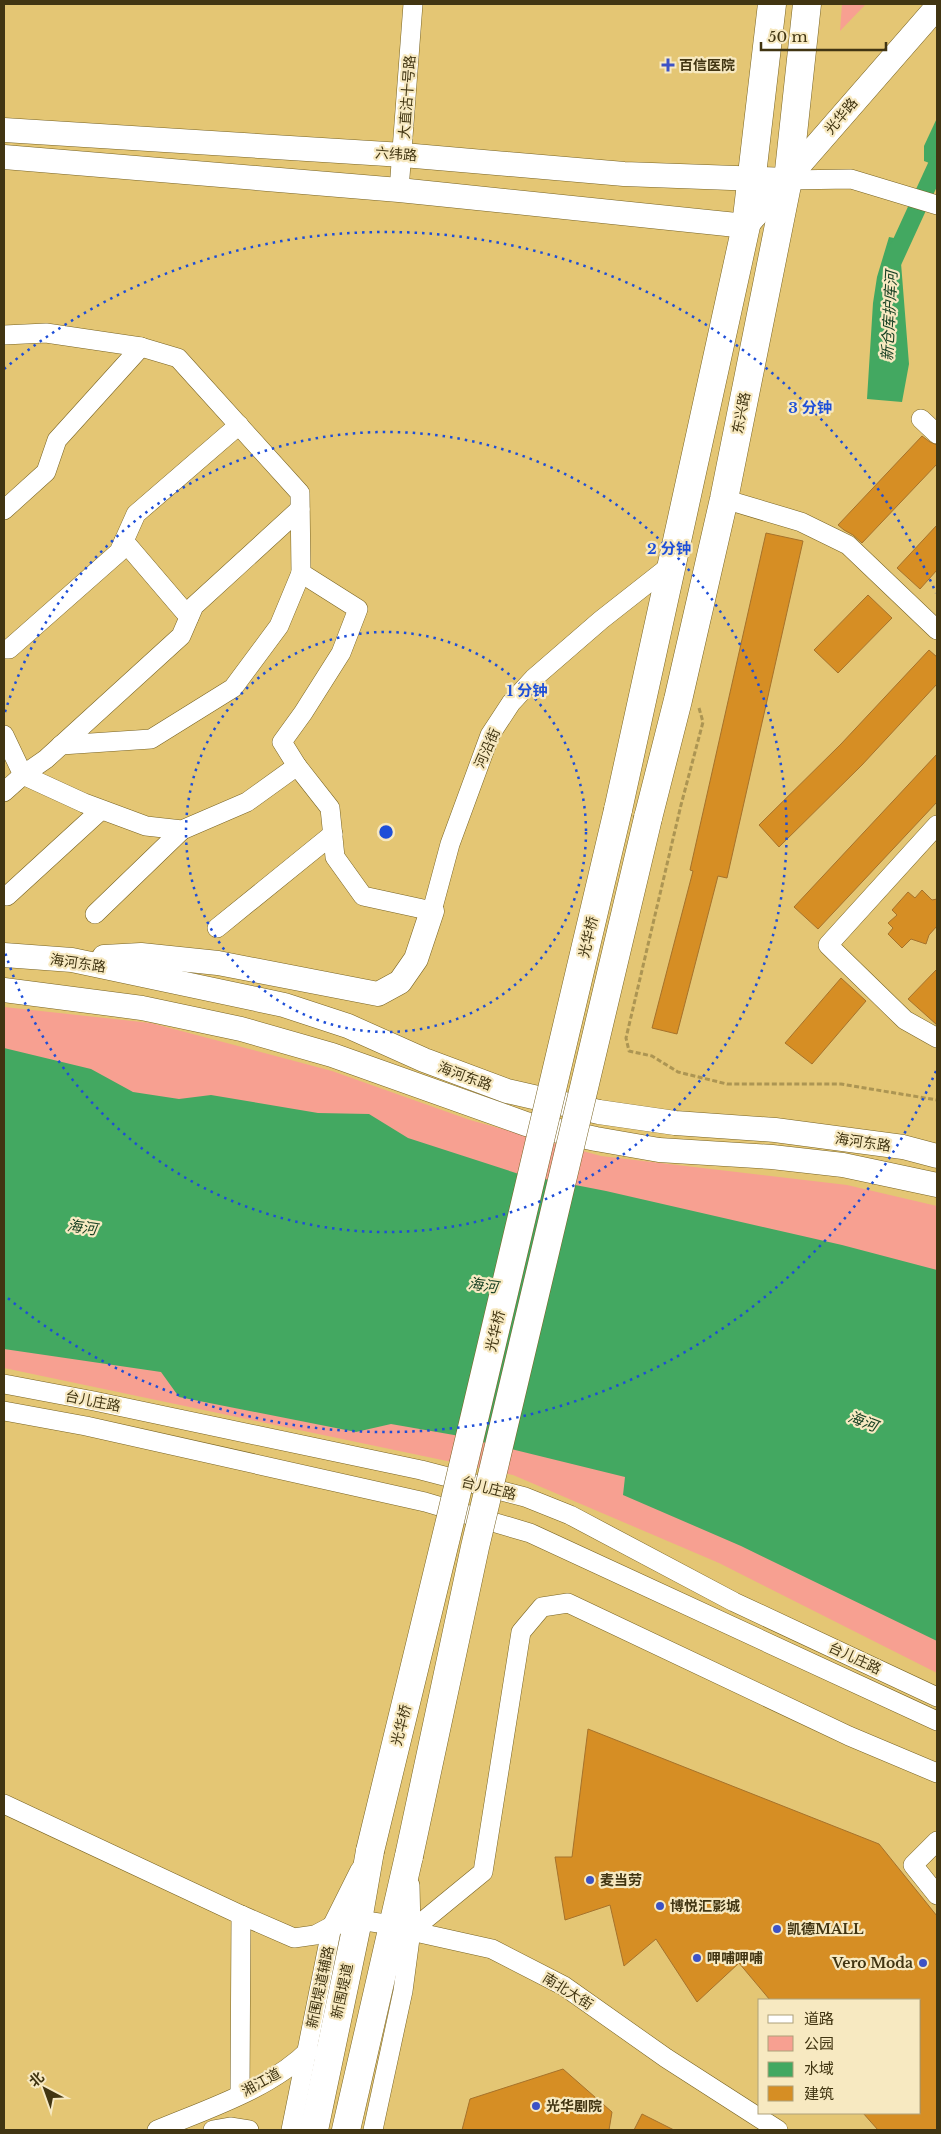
<svg xmlns="http://www.w3.org/2000/svg" width="941" height="2134" viewBox="0 0 941 2134" font-family="'Libre Baskerville','Noto Sans SC',serif">
  <style>
    .green { fill: #f7a091 }
    .water { fill: #43a861 }
    .lines { fill: none; stroke-linecap: round; stroke-linejoin: round }
    .canal { stroke: #43a861; stroke-width: 18 }
    .building { fill: #d68e24; stroke: #a6722b }
    .minor-casing { stroke: #786323; stroke-width: 20 }
    .major-casing { stroke: #786323; stroke-width: 25 }
    .highway-casing { stroke: #786323; stroke-width: 29 }
    .path { stroke: #ac9553; stroke-width: 3; stroke-dasharray: 5 2.5; stroke-linecap: butt }
    .minor { stroke: #fff; stroke-width: 19 }
    .major { stroke: #fff; stroke-width: 24 }
    .highway { stroke: #fff; stroke-width: 28 }
    .highway-bridge-casing { stroke: #786323; stroke-width: 29; stroke-linecap: butt }
    .highway-bridge { stroke: #fff; stroke-width: 28 }
    .ring { fill: none; stroke: #1d4ed8; stroke-width: 2.5; stroke-dasharray: 2.5 5 }
    .poi-dot { fill: #3d52c5; stroke: #f7e9c1; stroke-width: 2 }
    .labels { text-anchor: middle; dominant-baseline: central; stroke-width: 4.5; stroke-linejoin: round; paint-order: stroke }
    .poi-label { font-size: 14px; font-weight: bold; fill: #413512; stroke: #f7e9c1; text-anchor: start }
    .street-label { font-size: 14px; fill: #413512; stroke: #f7e9c1 }
    .water-label { font-size: 15px; font-style: italic; fill: #153e21; stroke: #f7e9c1 }
    .centre { fill: #1d4ed8; stroke: #f7e9c1; stroke-width: 2.5 }
    .ring-label { font-size: 15px; text-anchor: middle; font-weight: bold; fill: #1d4ed8; stroke: #f7e9c1; stroke-width: 4.5; stroke-linejoin: round; paint-order: stroke }
  </style>
  <rect width="100%" height="100%" fill="#e4c674"/>
  <g class="green">
    <path d="M842,4H866L840,31Z"/>
    <path d="M4,1007L151,1023L332,1071L470,1120L601,1156L847,1185L937,1206V1673L719,1563L513,1475L4,1368Z"/>
  </g>
  <g class="water">
    <path d="M937,118V166L924,161V146Z"/>
    <path d="M889,237L909,241L901,263L909,364L902,402L867,399L873,303L877,277Z"/>
    <path d="M4,1048L91,1069L133,1092L179,1099L211,1095L318,1113L369,1114L408,1138L519,1174L606,1191L842,1245L937,1270V1641L741,1546L623,1495L625,1477L454,1435L391,1424L356,1432L179,1397L161,1372L4,1349Z"/>
  </g>
  <g class="lines">
    <path class="canal" d="M893,261L937,165"/>
  </g>
  <g class="building">
    <path d="M922,436L930,442L937,445V464L862,543L853,535L844,530L838,525Z"/>
    <path d="M937,525V570L920,589L897,568Z"/>
    <path d="M766,533L803,541L727,878L718,876L677,1034L652,1028L693,871L690,870Z"/>
    <path d="M868,595L892,618L838,673L814,650Z"/>
    <path d="M929,650L937,657V684L862,765L779,847L759,825L841,744Z"/>
    <path d="M937,754V802L818,929L794,907Z"/>
    <path d="M922,890L932,900L937,899V926L929,935L926,944L911,939L902,948L888,934L893,928L888,923L897,915L892,910L908,892L915,898Z"/>
    <path d="M937,969V1025L908,999Z"/>
    <path d="M841,978L866,1001L812,1064L785,1043Z"/>
    <path d="M588,1729L879,1844L937,1916V2130H878L863,2113H920V2000H770L739,1963L697,2002L656,1939L624,1966L610,1905L565,1920L555,1857H572Z"/>
    <path d="M563,2069L612,2112L609,2130H462L470,2099Z"/>
    <path d="M642,2114L674,2130H634Z"/>
  </g>
  <g class="lines">
    <g class="minor-casing">
      <g id="minor">
        <path d="M788,180L851,179L937,205"/>
        <path d="M399,190L413,4"/>
        <path d="M4,335L46,333L141,347L178,358L300,493L301,573L358,609L341,653L303,713L282,742L297,766"/>
        <path d="M921,419L937,434"/>
        <path d="M724,499L801,522L848,545L937,630"/>
        <path d="M4,510L46,472L57,440L141,347"/>
        <path d="M124,541L189,617"/>
        <path d="M4,649H9L119,552L136,514L239,425"/>
        <path d="M4,735L23,775L84,803L146,826L182,830L247,802L297,766L330,808L335,857L363,896L432,911L450,844L490,735L511,703L534,678L601,620L671,565"/>
        <path d="M61,745L151,739L233,688L279,626L301,573"/>
        <path d="M4,792L23,775L46,759L181,636L194,606L300,509"/>
        <path d="M937,825L828,945L905,1020L937,1038"/>
        <path d="M7,896L101,810"/>
        <path d="M95,914L182,830"/>
        <path d="M217,928L333,834"/>
        <path d="M4,1384L94,1401L421,1470L525,1497L570,1515L734,1602L937,1697"/>
        <path d="M4,1411L86,1426L425,1502L530,1533L937,1721"/>
        <path d="M4,1804L241,1915L294,1938L315,1935L332,1926L358,1920L393,1925L411,1931L492,1949L564,1986L666,2058L778,2130"/>
        <path d="M937,1841L913,1865L937,1895"/>
        <path d="M411,1931L483,1872L521,1632L542,1607L568,1603L849,1736L937,1773"/>
        <path d="M240,2094L241,1915"/>
        <path d="M157,2130C207,2109 270,2089 309,2050"/>
        <path d="M213,2130L230,2127L249,2130"/>
        <path d="M291,2130L332,1926L360,1870"/>
        <path d="M373,2130L403,1991L411,1931L410,1885"/>
      </g>
    </g>
    <g class="major-casing">
      <g id="major">
        <path d="M4,130L403,155L624,174L788,180"/>
        <path d="M4,157L399,190L746,226L937,7"/>
        <path d="M4,955L72,960L284,1005L348,1026L424,1060L507,1091L599,1112L675,1123L775,1130L903,1147L937,1156"/>
        <path d="M104,957L141,955L218,963L378,994L400,982L416,959L432,911"/>
        <path d="M4,990L142,1008L241,1029L332,1055L526,1124L596,1139L659,1150L772,1157L843,1165L937,1185"/>
      </g>
    </g>
    <g class="highway-casing">
      <g id="highway">
        <path d="M618,810L746,226L772,4"/>
        <path d="M648,818L678,700L724,499L788,180L807,4"/>
        <path d="M314,2130L358,1920L370,1851"/>
        <path d="M346,2130L409,1856"/>
      </g>
    </g>
    <path class="path" d="M699,708L703,722L681,805L626,1038L629,1051L652,1056L678,1072L727,1084H841L937,1100"/>
    <use href="#minor" class="minor"/>
    <use href="#major" class="major"/>
    <use href="#highway" class="highway"/>
    <g class="highway-bridge-casing">
      <g id="highway-bridge">
        <path d="M370,1851L450,1521L618,810"/>
        <path d="M409,1856L475,1547L648,818"/>
      </g>
    </g>
    <use href="#highway-bridge" class="highway-bridge"/>
  </g>
  <g class="ring">
    <circle cx="386" cy="832" r="200"/>
    <path d="M5 712A400 400 0 1 1 5 952"/>
    <path d="M936 1071A600 600 0 0 1 4 1295M4 369A600 600 0 0 1 936 593"/>
  </g>
  <g class="poi-dot">
    <path d="M665.5 57.5h5v5h5v5h-5v5h-5v-5h-5v-5h5z"/>
    <circle cx="590" cy="1880" r="5"/>
    <circle cx="660" cy="1906" r="5"/>
    <circle cx="777" cy="1929" r="5"/>
    <circle cx="697" cy="1958" r="5"/>
    <circle cx="923" cy="1963" r="5"/>
    <circle cx="536" cy="2106" r="5"/>
  </g>
  <g class="labels">
    <g class="poi-label">
      <text x="679" y="65">百信医院</text>
      <text x="600" y="1880">麦当劳</text>
      <text x="670" y="1906">博悦汇影城</text>
      <text x="787" y="1929">凯德MALL</text>
      <text x="707" y="1958">呷哺呷哺</text>
      <text x="913" y="1963" text-anchor="end">Vero Moda</text>
      <text x="546" y="2106">光华剧院</text>
    </g>
    <g class="street-label">
      <text transform="translate(407 97) rotate(-86)">大直沽十号路</text>
      <text transform="translate(841 116) rotate(-50)">光华路</text>
      <text transform="translate(396 154) rotate(4)">六纬路</text>
      <text transform="translate(741 413) rotate(-79)">东兴路</text>
      <text transform="translate(487 748) rotate(-66)">河沿街</text>
      <text transform="translate(588 937) rotate(-77)">光华桥</text>
      <text transform="translate(78 963) rotate(8)">海河东路</text>
      <text transform="translate(465 1076) rotate(20)">海河东路</text>
      <text transform="translate(863 1142) rotate(8)">海河东路</text>
      <text transform="translate(495 1331) rotate(-77)">光华桥</text>
      <text transform="translate(93 1401) rotate(11)">台儿庄路</text>
      <text transform="translate(489 1488) rotate(14)">台儿庄路</text>
      <text transform="translate(855 1658) rotate(25)">台儿庄路</text>
      <text transform="translate(401 1725) rotate(-76)">光华桥</text>
      <text transform="translate(320 1987) rotate(-78)">新围堤道辅路</text>
      <text transform="translate(342 1991) rotate(-78)">新围堤道</text>
      <text transform="translate(568 1991) rotate(32)">南北大街</text>
      <text transform="translate(261 2082) rotate(-29)">湘江道</text>
    </g>
    <g class="water-label">
      <text transform="translate(889 316) rotate(-87)">新仓库护库河</text>
      <text transform="translate(82 1227) rotate(8)">海河</text>
      <text transform="translate(483 1285) rotate(8)">海河</text>
      <text transform="translate(863 1421) rotate(21)">海河</text>
    </g>
  </g>
  <circle cx="386" cy="832" r="8" class="centre"/>
  <g class="ring-label">
    <text x="810" y="413">3 分钟</text>
    <text x="669" y="554">2 分钟</text>
    <text x="527" y="696">1 分钟</text>
  </g>
  <rect width="941" height="2134" fill="none" stroke="#413512" stroke-width="10"/>
  <rect x="758" y="1999" width="162" height="115" fill="#f7e9c1" stroke="#aea17b"/>
  <rect x="768" y="2015" width="25" height="8" fill="#ffffff" stroke="#aea17b"/>
  <text x="804" y="2024" font-size="15" fill="#413512">道路</text>
  <rect x="768" y="2036" width="25" height="15" fill="#f7a091" stroke="#aea17b"/>
  <text x="804" y="2049" font-size="15" fill="#413512">公园</text>
  <rect x="768" y="2062" width="25" height="15" fill="#43a861" stroke="#aea17b"/>
  <text x="804" y="2074" font-size="15" fill="#413512">水域</text>
  <rect x="768" y="2086" width="25" height="15" fill="#d68e24" stroke="#aea17b"/>
  <text x="804" y="2099" font-size="15" fill="#413512">建筑</text>
  <g transform="translate(45 2089) rotate(319)" stroke="#f7e9c1" stroke-width="4" paint-order="stroke">
  <path d="M0-4L9 19L0 12L-9 19Z" fill="#413512"/>
  <text y="-8" font-size="14" font-weight="bold" text-anchor="middle" fill="#413512">北</text>
  </g>
  <path d="M761 42v8h125v-8" fill="none" stroke="#413512" stroke-width="2.5"/>
  <text x="768" y="42" font-size="15" fill="#413512" stroke="#f7e9c1" stroke-width="4" paint-order="stroke">50 m</text>
</svg>
